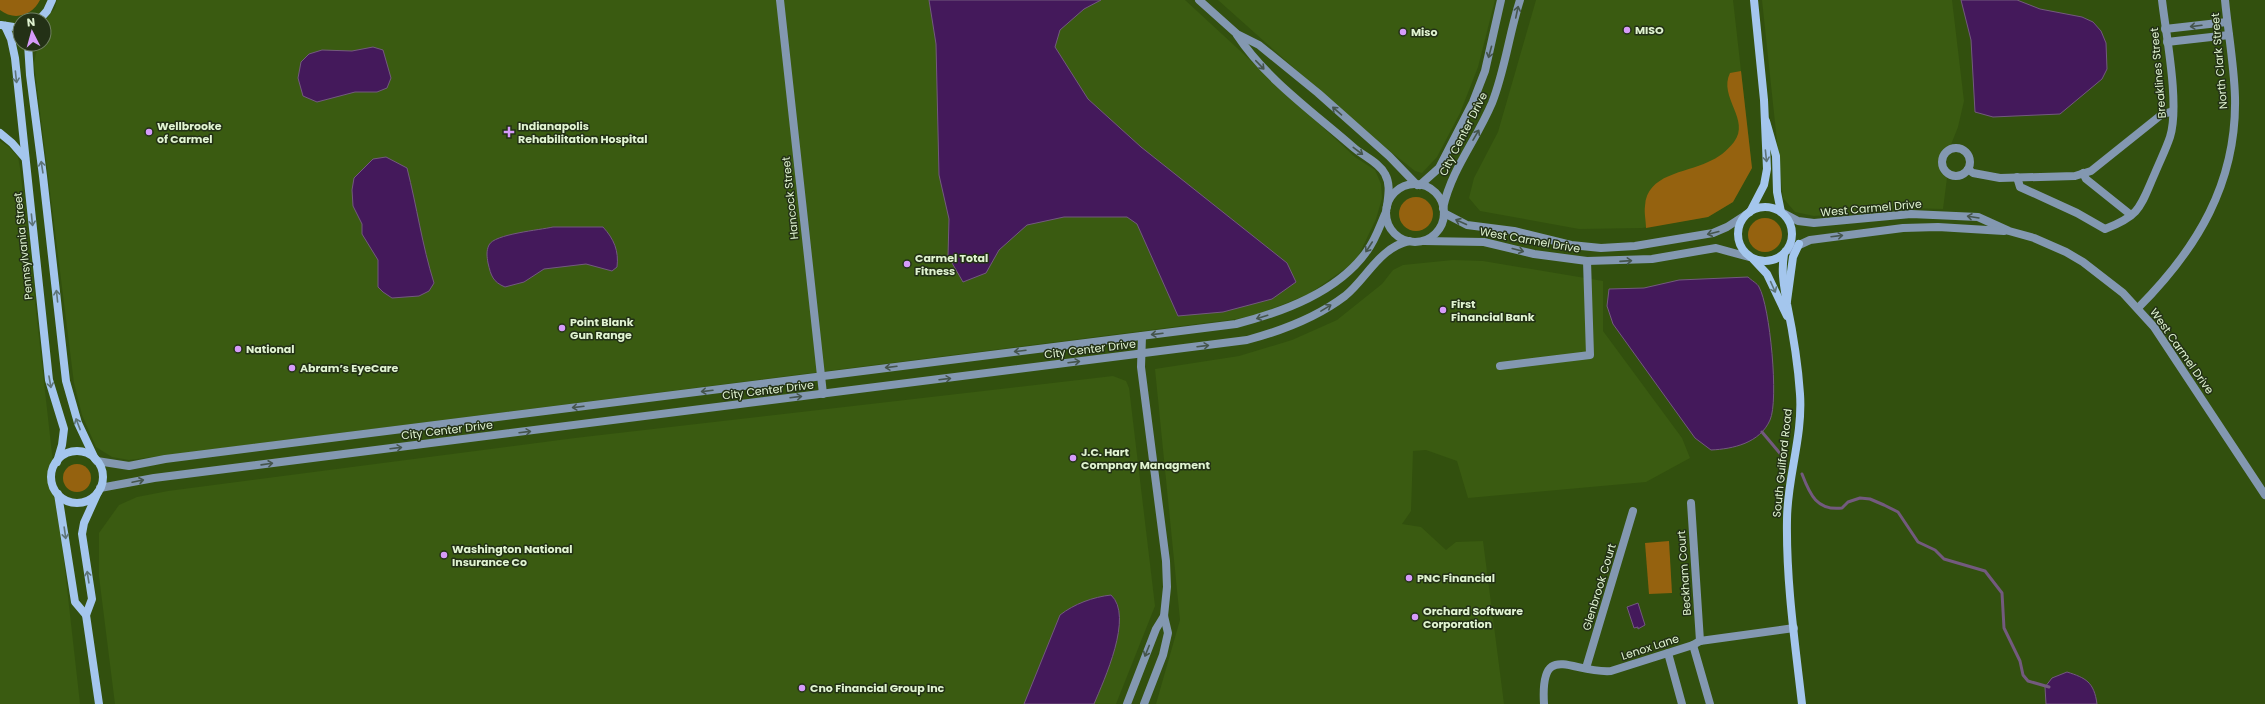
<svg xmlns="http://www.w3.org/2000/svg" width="2265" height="704" viewBox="0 0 2265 704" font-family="Poppins,sans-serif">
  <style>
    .built { fill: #3a5b11 }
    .green { fill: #95620f }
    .water { fill: #44195b; stroke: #735a7e }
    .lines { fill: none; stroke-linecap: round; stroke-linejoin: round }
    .stream { stroke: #735a7e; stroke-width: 3 }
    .minor { stroke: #8398b1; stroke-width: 8 }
    .tertiary { stroke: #8398b1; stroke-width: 8 }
    .secondary { stroke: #a4c6ed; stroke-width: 8 }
    .oneway { stroke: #45554c }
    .oneway2 { stroke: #5d7477 }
    .poi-dot { fill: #d69bfa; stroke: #233116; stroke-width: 1.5 }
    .labels { text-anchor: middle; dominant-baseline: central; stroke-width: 3; stroke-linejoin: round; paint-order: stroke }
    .poi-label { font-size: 11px; font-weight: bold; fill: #e0f3d1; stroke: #233116; text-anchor: start }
    .street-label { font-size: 11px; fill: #e0f3d1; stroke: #233116 }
  </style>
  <rect width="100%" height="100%" fill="#32500e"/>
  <g class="built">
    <path d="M57,0H1185L1355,157L1375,170L1381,184L1382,198L1376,219L1356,261L1309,294L1256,315L1236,319L129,460L112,457L96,447L82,415L74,383L34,63L38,44H44V22L55,8Z"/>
    <path d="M1218,0H1495L1478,67L1460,113L1437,157L1422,173L1415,171L1367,133Z"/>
    <path d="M1536,0H1733L1752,168L1733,202L1708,217L1642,228L1579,229L1480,211L1469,198L1474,178L1498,132Z"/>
    <path d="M1762,0H1952L1964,101L1958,127L1940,172L1947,178L1943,209L1909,208L1814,216L1795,212L1783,198Z"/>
    <path d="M0,141L9,147L18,157L20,168L80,704H0Z"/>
    <path d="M1453,260L1483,261L1603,281V331L1682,438L1690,458L1646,482L1468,498L1457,461L1426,450L1413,451L1411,511L1402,524L1421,527L1446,550L1456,542L1483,541L1504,704H1156L1180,620L1155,369L1239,356L1292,340L1337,320L1382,284L1393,270L1403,265Z"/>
    <path d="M1113,376L1126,381L1129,388L1155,606L1116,704H115L99,576V533L119,505L137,497L168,491L575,438Z"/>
  </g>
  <g class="green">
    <path d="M0,0H40C32,16 14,21 0,10Z"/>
    <path d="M1741,71L1752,168L1733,202L1708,217L1646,228C1646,221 1644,213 1645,206C1647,174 1685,173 1708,162C1718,158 1727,151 1734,142C1751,120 1718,97 1730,73Z"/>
    <circle cx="1416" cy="214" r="17"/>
    <circle cx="1765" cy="235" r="17"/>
    <circle cx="77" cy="478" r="14"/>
    <path d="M1669,541L1672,593L1649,594L1645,543Z"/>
  </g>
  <g class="water">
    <path d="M929,0H1101L1084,9L1060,30L1055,47L1088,99L1141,147L1287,263L1296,282L1272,299L1223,312L1178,316L1137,224L1127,217H1064L1027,225L999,250L986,273L963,282L948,256L949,219L939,175L936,44Z"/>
    <path d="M1961,0H2017L2040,9L2082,17L2093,22L2101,31L2106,43L2107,69L2102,79L2060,114L1993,117L1975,112L1971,40Z"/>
    <path d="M373,47L383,50L391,78L387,88L377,92H355L317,102L303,96L298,78L301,62L309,54L322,50L352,51Z"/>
    <path d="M386,157L407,168C417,207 422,245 434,283L429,291L419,296L392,298L383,292L378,287V260L362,234V224L353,206L352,190L354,178L373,159Z"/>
    <path d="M553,227H603C614,239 619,251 617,267L612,271L586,264L544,269L524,282L505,287C493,282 491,276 488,263C487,257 486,251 489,245C494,234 540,230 553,227Z"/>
    <path d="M1748,277C1751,280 1758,284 1759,287C1770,306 1779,401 1770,420C1760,443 1733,449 1711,450L1695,438L1613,324L1607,306L1609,289L1644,288L1679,280Z"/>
    <path d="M1111,595C1134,616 1104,680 1094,704H1024L1060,615C1074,604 1093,597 1111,595Z"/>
    <path d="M1638,603L1645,625L1638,629V627L1634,628L1627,607Z"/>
    <path d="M2067,672C2086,678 2094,682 2097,704H2046L2045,687L2052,678Z"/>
  </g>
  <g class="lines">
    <g class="stream">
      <path d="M1762,432L1783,457"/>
      <path d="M1802,474C1810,495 1817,511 1842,508L1848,502L1860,498L1870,499L1884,505L1898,512L1918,542L1935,550L1944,559L1985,571L2002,593L2004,628L2020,661L2023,675L2028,681L2049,687"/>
    </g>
    <g class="minor">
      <path d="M780,0L823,394"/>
      <path d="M2165,29L2227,22"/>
      <path d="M2167,42L2229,35"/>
      <circle cx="1956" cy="162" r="14"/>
      <path d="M1968,169L1973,173L2000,178L2075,176L2091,171L2161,115L2173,111"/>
      <path d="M2083,173L2086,179L2131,215"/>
      <path d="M2017,177L2020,187L2077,213L2105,229C2141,215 2140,207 2155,173C2160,161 2166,149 2170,137C2180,105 2166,35 2162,0"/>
      <path d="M2138,308C2197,249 2237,183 2235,97C2234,64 2228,32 2225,0"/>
      <path d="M1142,336L1141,367L1166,561L1167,587L1164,616L1168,633L1163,655L1144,704"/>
      <path d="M1500,366L1590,355L1587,261"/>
      <path d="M1691,503L1700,641"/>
      <path d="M1693,645L1710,704"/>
      <path d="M1668,653L1682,704"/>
      <path d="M1586,668L1633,511"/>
      <path d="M1127,704L1156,629L1164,616"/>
      <path d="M1544,704C1540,639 1572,674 1611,671L1693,645L1700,641L1794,628"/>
    </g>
    <g class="tertiary">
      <path d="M1199,0L1237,34L1259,45L1318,93L1389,156L1417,185"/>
      <path d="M1237,35C1266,79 1313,112 1353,147C1363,156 1379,162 1385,174C1391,185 1388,196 1387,207"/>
      <circle cx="1415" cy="213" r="29"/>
      <path d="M1420,185L1439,168L1473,102L1485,71L1501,0"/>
      <path d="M1443,208C1452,168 1476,141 1492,103C1505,70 1509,34 1520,0"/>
      <path d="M1444,213L1467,225L1514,231L1571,245L1601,248L1635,246L1713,233L1727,227L1747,214"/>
      <path d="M1783,213L1798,221L1814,223L1911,214L1978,217L2009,231L2034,238L2066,252L2083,262L2123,293L2154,327L2265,495"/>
      <path d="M1424,241L1484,242L1534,254L1587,261L1652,259L1716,248L1749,257"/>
      <path d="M1786,251L1810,240L1903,228L1938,227L2004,231"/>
      <path d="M97,461L129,466L165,459L1236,324C1283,312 1338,292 1367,251C1376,239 1380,225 1386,212"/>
      <path d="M100,488L154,478L1247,340C1281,331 1316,318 1345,296C1367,278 1379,248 1409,241"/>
    </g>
    <g class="secondary">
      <path d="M39,20L47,11L52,0"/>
      <path d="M1,25L20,28"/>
      <path d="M5,26L11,39L15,58L49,380L64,429L62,445L57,462"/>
      <path d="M28,44L30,75L43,176L66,381L78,423L95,459"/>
      <path d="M1766,121L1776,156L1777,192L1781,212"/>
      <path d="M0,133L12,143L25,158"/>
      <circle cx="1765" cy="234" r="27"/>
      <path d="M1750,212L1764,185L1767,169L1764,100L1754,0"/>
      <path d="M1784,254C1781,272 1784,286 1787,304C1793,333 1798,364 1800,394C1803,437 1787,478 1787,520C1786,581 1795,643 1802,704"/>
      <path d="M1753,259L1767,274L1787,316"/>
      <path d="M1787,301L1793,257L1799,244"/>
      <circle cx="77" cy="477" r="26"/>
      <path d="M98,492L84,523L82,534L92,599L86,615L99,704"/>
      <path d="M58,494L75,602L86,615"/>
    </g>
  </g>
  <defs><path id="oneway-shaft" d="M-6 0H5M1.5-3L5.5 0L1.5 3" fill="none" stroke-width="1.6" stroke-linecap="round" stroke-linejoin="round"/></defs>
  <g class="oneway">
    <use href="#oneway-shaft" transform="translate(1517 12) rotate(-78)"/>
    <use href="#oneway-shaft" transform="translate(2196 26) rotate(173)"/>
    <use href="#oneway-shaft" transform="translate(1490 52) rotate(105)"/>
    <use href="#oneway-shaft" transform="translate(1260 65) rotate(46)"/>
    <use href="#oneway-shaft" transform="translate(1337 111) rotate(-139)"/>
    <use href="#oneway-shaft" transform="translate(1476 135) rotate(-60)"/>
    <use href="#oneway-shaft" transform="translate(1358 151) rotate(37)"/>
    <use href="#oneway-shaft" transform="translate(1973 217) rotate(-171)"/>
    <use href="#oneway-shaft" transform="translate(1461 222) rotate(-156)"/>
    <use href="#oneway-shaft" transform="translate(1713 233) rotate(166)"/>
    <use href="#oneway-shaft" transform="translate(1837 236) rotate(-7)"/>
    <use href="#oneway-shaft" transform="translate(1369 247) rotate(123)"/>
    <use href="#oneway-shaft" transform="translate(1518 250) rotate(15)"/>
    <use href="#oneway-shaft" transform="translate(1626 261) rotate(-4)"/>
    <use href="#oneway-shaft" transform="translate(1326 308) rotate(-31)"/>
    <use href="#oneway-shaft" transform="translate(1262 317) rotate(163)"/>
    <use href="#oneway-shaft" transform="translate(1157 334) rotate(173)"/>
    <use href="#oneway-shaft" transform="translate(1203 346) rotate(-7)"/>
    <use href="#oneway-shaft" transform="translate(1020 351) rotate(173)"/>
    <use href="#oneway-shaft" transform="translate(1074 362) rotate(-7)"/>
    <use href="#oneway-shaft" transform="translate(891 367) rotate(173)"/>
    <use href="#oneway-shaft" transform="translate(945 379) rotate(-7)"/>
    <use href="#oneway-shaft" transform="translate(707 391) rotate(173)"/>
    <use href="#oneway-shaft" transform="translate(796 397) rotate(-7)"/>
    <use href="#oneway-shaft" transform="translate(578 407) rotate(173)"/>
    <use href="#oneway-shaft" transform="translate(525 432) rotate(-7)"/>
    <use href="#oneway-shaft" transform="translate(396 448) rotate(-7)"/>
    <use href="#oneway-shaft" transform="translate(267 464) rotate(-8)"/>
    <use href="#oneway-shaft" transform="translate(138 481) rotate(-12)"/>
    <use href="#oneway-shaft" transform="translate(1147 651) rotate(112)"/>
  </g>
  <g class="oneway2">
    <use href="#oneway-shaft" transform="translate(16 77) rotate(84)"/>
    <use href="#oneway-shaft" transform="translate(1766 156) rotate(84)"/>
    <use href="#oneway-shaft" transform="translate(42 167) rotate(-99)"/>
    <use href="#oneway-shaft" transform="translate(32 220) rotate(84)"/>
    <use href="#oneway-shaft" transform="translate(1773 287) rotate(66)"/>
    <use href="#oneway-shaft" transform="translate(57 296) rotate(-96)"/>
    <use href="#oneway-shaft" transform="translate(50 382) rotate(80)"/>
    <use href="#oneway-shaft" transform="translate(78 424) rotate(-111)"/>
    <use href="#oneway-shaft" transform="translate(65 533) rotate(82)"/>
    <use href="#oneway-shaft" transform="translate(88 577) rotate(-99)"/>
  </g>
  <g class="poi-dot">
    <circle cx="1627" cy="30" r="4"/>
    <circle cx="1403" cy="32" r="4"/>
    <circle cx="149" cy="132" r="4"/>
    <path d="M507 126h4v4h4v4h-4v4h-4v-4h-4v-4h4z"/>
    <circle cx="907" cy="264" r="4"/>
    <circle cx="1443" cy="310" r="4"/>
    <circle cx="562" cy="328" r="4"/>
    <circle cx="238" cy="349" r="4"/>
    <circle cx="292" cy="368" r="4"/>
    <circle cx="1073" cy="458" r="4"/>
    <circle cx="444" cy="555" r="4"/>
    <circle cx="1409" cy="578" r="4"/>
    <circle cx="1415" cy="617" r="4"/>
    <circle cx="802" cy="688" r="4"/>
  </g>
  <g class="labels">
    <g class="poi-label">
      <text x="1635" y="30">MISO</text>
      <text x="1411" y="32">Miso</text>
      <text x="157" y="126">Wellbrooke<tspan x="157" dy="13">of Carmel</tspan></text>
      <text x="518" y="126">Indianapolis<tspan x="518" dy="13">Rehabilitation Hospital</tspan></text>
      <text x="915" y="258">Carmel Total<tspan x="915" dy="13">Fitness</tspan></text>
      <text x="1451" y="304">First<tspan x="1451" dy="13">Financial Bank</tspan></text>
      <text x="570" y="322">Point Blank<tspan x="570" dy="13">Gun Range</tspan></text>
      <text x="246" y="349">National</text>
      <text x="300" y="368">Abram’s EyeCare</text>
      <text x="1081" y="452">J.C. Hart<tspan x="1081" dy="13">Compnay Managment</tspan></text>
      <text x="452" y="549">Washington National<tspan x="452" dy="13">Insurance Co</tspan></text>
      <text x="1417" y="578">PNC Financial</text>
      <text x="1423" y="611">Orchard Software<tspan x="1423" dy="13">Corporation</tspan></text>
      <text x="810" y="688">Cno Financial Group Inc</text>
    </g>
    <g class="street-label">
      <text transform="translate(2219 61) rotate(-95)">North Clark Street</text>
      <text transform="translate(2158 73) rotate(-95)">Breaklines Street</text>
      <text transform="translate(1463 134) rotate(-63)">City Center Drive</text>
      <text transform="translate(790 198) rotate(-96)">Hancock Street</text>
      <text transform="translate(1871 208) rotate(-5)">West Carmel Drive</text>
      <text transform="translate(1530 240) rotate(10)">West Carmel Drive</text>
      <text transform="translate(23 246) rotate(-96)">Pennsylvania Street</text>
      <text transform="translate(1090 349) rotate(-7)">City Center Drive</text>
      <text transform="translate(2182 351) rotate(55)">West Carmel Drive</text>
      <text transform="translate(768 390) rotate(-7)">City Center Drive</text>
      <text transform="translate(447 430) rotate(-7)">City Center Drive</text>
      <text transform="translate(1782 463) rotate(-84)">South Guilford Road</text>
      <text transform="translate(1684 573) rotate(-94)">Beckham Court</text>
      <text transform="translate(1599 587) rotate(-73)">Glenbrook Court</text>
      <text transform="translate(1650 647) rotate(-18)">Lenox Lane</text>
    </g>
  </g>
  <g transform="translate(32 32) rotate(354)"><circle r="19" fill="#233116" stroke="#6f7f61"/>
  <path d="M0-3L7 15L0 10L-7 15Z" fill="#d69bfa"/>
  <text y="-6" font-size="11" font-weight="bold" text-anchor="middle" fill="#e0f3d1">N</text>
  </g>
</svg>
